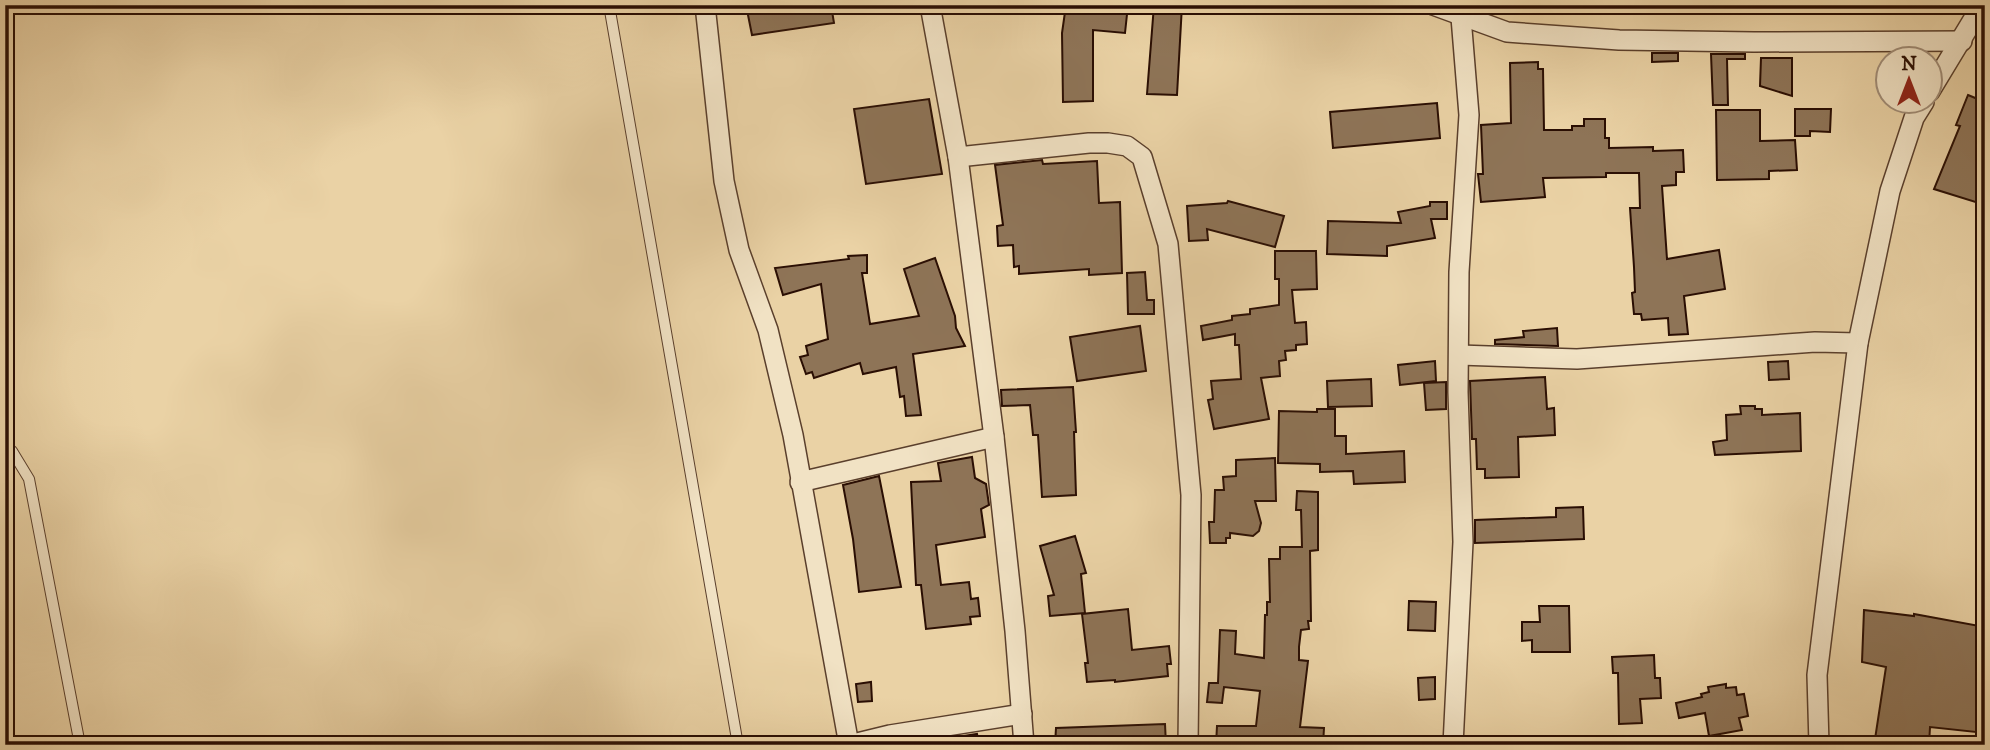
<svg xmlns="http://www.w3.org/2000/svg" width="1990" height="750" viewBox="0 0 1990 750" font-family="'IM FELL DW Pica',serif">
  <style>
    .building { fill: #8e7457; stroke: #2a0e03; stroke-width: 2 }
    .lines { fill: none; stroke-linecap: round; stroke-linejoin: round }
    .lane-casing { stroke: #5a3f2c; stroke-width: 12 }
    .street-casing { stroke: #5a3f2c; stroke-width: 22 }
    .lane { stroke: #f1e2c4; stroke-width: 10 }
    .street { stroke: #f1e2c4; stroke-width: 19 }
  </style>
  <rect width="100%" height="100%" fill="#ead2a5"/>
  <filter id="stains"><feTurbulence type="fractalNoise" baseFrequency=".00286" numOctaves="4"/><feColorMatrix values="0 0 0 0 .2 0 0 0 0 .09 0 0 0 0 .02 0 0 0 .5 -.17"/></filter>
  <radialGradient id="worn" r=".72"><stop offset=".6" stop-color="#630" stop-opacity="0"/><stop offset="1" stop-color="#630" stop-opacity=".3"/></radialGradient>
  <g class="building">
    <path d="M746,5H831L834,23L752,35Z"/>
    <path d="M1066,5H1128L1125,33L1093,30V101L1063,102L1062,33Z"/>
    <path d="M1154,5H1182L1177,95L1147,94Z"/>
    <path d="M1652,53H1678V61L1652,62Z"/>
    <path d="M1711,54H1745V59H1727L1728,105H1713Z"/>
    <path d="M1761,58H1792V96L1760,86Z"/>
    <path d="M1538,62V69H1543L1544,130H1572V126H1584V119H1605V138H1609V148L1653,147V151L1683,150L1684,172H1676V185L1662,186L1667,259L1719,250L1725,289L1684,296L1688,334L1669,335L1668,318L1642,320L1641,314H1634L1632,293L1635,292L1634,267L1630,208H1640L1639,173H1606V177L1543,178L1545,197L1481,202L1478,174H1483L1481,125L1511,123L1510,63Z"/>
    <path d="M1968,95L1985,102V205L1934,189L1960,126L1956,125Z"/>
    <path d="M929,99L942,174L866,184L854,109Z"/>
    <path d="M1437,103L1440,138L1333,148L1330,112Z"/>
    <path d="M1795,109H1831L1830,132L1810,131V136H1795Z"/>
    <path d="M1716,110H1760V141L1795,140L1797,170L1769,171V179L1717,180Z"/>
    <path d="M1042,160L1043,164L1097,161L1099,203L1120,202L1122,273L1089,275V269L1019,274V266L1014,267L1013,245L998,246L997,226L1003,225L995,165Z"/>
    <path d="M1228,201L1284,216L1275,247L1207,229L1208,240L1189,241L1187,206L1227,203Z"/>
    <path d="M1430,202H1447V219H1431L1435,238L1387,246V256L1327,254L1328,221L1401,223L1398,212L1430,206Z"/>
    <path d="M1275,251H1316L1317,289L1292,290L1295,323L1306,322L1307,344L1296,345V350L1285,351L1286,360L1279,361L1280,376L1261,378L1269,419L1214,429L1208,400L1213,399L1211,381L1241,379L1239,345H1235V334L1203,340L1201,326L1232,320V316L1250,314V309L1279,305V279H1275Z"/>
    <path d="M867,255V273H862L870,324L919,316L904,269L935,258L955,316L956,328L965,346L913,354L921,415L906,416L904,396L900,397L896,367L863,374L860,363L814,378L812,372L806,374L800,357L808,355L806,346L828,339L821,284L783,295L775,268L849,259L848,256Z"/>
    <path d="M1145,272L1147,300H1154V314H1128L1127,273Z"/>
    <path d="M1140,326L1146,371L1077,381L1070,337Z"/>
    <path d="M1557,328L1558,346L1495,344V340L1524,337L1523,331Z"/>
    <path d="M1435,361L1436,381L1400,385L1398,365Z"/>
    <path d="M1788,361L1789,379L1769,380L1768,362Z"/>
    <path d="M1545,377L1547,409L1554,408L1555,435L1518,437L1519,477L1485,478V469H1477L1476,439H1472L1470,381Z"/>
    <path d="M1371,379L1372,406L1328,407L1327,381Z"/>
    <path d="M1446,382V409L1426,410L1424,383Z"/>
    <path d="M1073,387L1076,432H1074L1076,495L1042,497L1038,435H1033L1030,405L1002,406L1001,390Z"/>
    <path d="M1740,406H1755V409H1762V415L1800,413L1801,451L1715,455L1713,442L1727,440L1726,415L1741,414Z"/>
    <path d="M1317,409H1335V436H1346V454L1404,451L1405,482L1354,484L1353,471L1320,472V464L1278,463L1279,411L1317,412Z"/>
    <path d="M972,457L975,478L986,484L989,505L981,509L985,537L936,545L941,585L969,582L971,599L978,598L980,616L970,617L971,624L926,629L921,585H916L911,482L941,481L938,463Z"/>
    <path d="M1275,458L1276,501H1255L1261,523L1259,531L1253,536L1230,533V538H1226V543H1210L1209,522H1214L1215,490H1224L1223,477L1236,476V460Z"/>
    <path d="M879,476L901,587L859,592L853,539L843,485Z"/>
    <path d="M1297,491L1318,492V550L1310,551L1311,621H1308L1309,629L1301,630L1299,647V660L1308,661L1300,727L1324,728L1323,745H1216L1217,726H1256L1260,691L1224,687L1222,703L1207,702L1209,683H1218L1220,630L1236,631L1235,654L1264,658L1265,615H1267V602H1270L1269,559H1280V547H1302L1301,510H1296Z"/>
    <path d="M1583,507L1584,539L1475,543V520L1556,517V508Z"/>
    <path d="M1075,536L1086,573L1081,574L1085,613L1050,616L1048,596L1054,595L1040,546Z"/>
    <path d="M1409,601L1436,602L1435,631L1408,630Z"/>
    <path d="M1539,606H1569L1570,652H1532V640L1522,641V622H1540Z"/>
    <path d="M1128,609L1132,650L1169,646L1171,664H1167L1168,676L1115,682V680L1087,682L1085,663H1088L1082,614Z"/>
    <path d="M1864,610L1914,616V614L1985,627V733L1930,727L1929,745H1892L1893,741L1875,739L1886,667L1862,662Z"/>
    <path d="M1654,655L1655,678H1660L1661,698L1640,699L1642,723L1619,724L1618,673H1613L1612,657Z"/>
    <path d="M1435,677V699L1419,700L1418,678Z"/>
    <path d="M871,682L872,701L858,702L856,684Z"/>
    <path d="M1726,684V688L1736,687L1737,695L1744,694L1748,716L1739,718L1742,730L1709,736L1705,713L1679,718L1676,703L1702,697L1701,694L1709,692L1708,687Z"/>
    <path d="M1165,724L1166,745H1055L1056,728Z"/>
    <path d="M977,734L979,745H933L932,741Z"/>
  </g>
  <g class="lines">
    <g class="lane-casing">
      <g id="lane">
        <path d="M609,5L738,745"/>
        <path d="M5,449L12,451L29,479L80,745"/>
      </g>
    </g>
    <g class="street-casing">
      <g id="street">
        <path d="M705,5L724,181L739,250L768,330L793,435L849,745"/>
        <path d="M930,5L958,157L994,437L1015,631L1024,745"/>
        <path d="M1433,5L1507,32L1619,40L1754,42L1962,41"/>
        <path d="M1930,91L1982,5"/>
        <path d="M958,157L1089,143H1108L1127,146L1142,157L1168,244L1191,495L1188,745"/>
        <path d="M1459,355L1577,359L1815,342L1858,343"/>
        <path d="M800,482L994,437"/>
        <path d="M849,745L890,735L1022,714"/>
        <path d="M1453,745L1463,542L1458,392L1459,272L1469,115L1460,5"/>
        <path d="M1819,745L1817,675L1858,343L1890,191L1914,118L1924,102"/>
      </g>
    </g>
    <use href="#lane" class="lane"/>
    <use href="#street" class="street"/>
  </g>
  <rect width="1990" height="750" fill="none" stroke="#ead2a5" stroke-width="28"/>
  <rect x="7" y="7" width="1976" height="736" fill="none" stroke="#2a0e03" stroke-width="3.5"/>
  <rect x="14" y="14" width="1962" height="722" fill="none" stroke="#2a0e03" stroke-width="2"/>
  <g transform="translate(1909 80)"><circle r="33" fill="#f1e2c4" stroke="#a18d77" stroke-width="2"/>
  <path d="M0-5L12 26L0 18L-12 26Z" fill="#8f2418"/>
  <text y="-10" font-size="19" font-weight="bold" text-anchor="middle" fill="#2a0e03">N</text>
  </g>
  <rect width="100%" height="100%" filter="url(#stains)"/>
  <rect width="100%" height="100%" fill="url(#worn)"/>
</svg>
